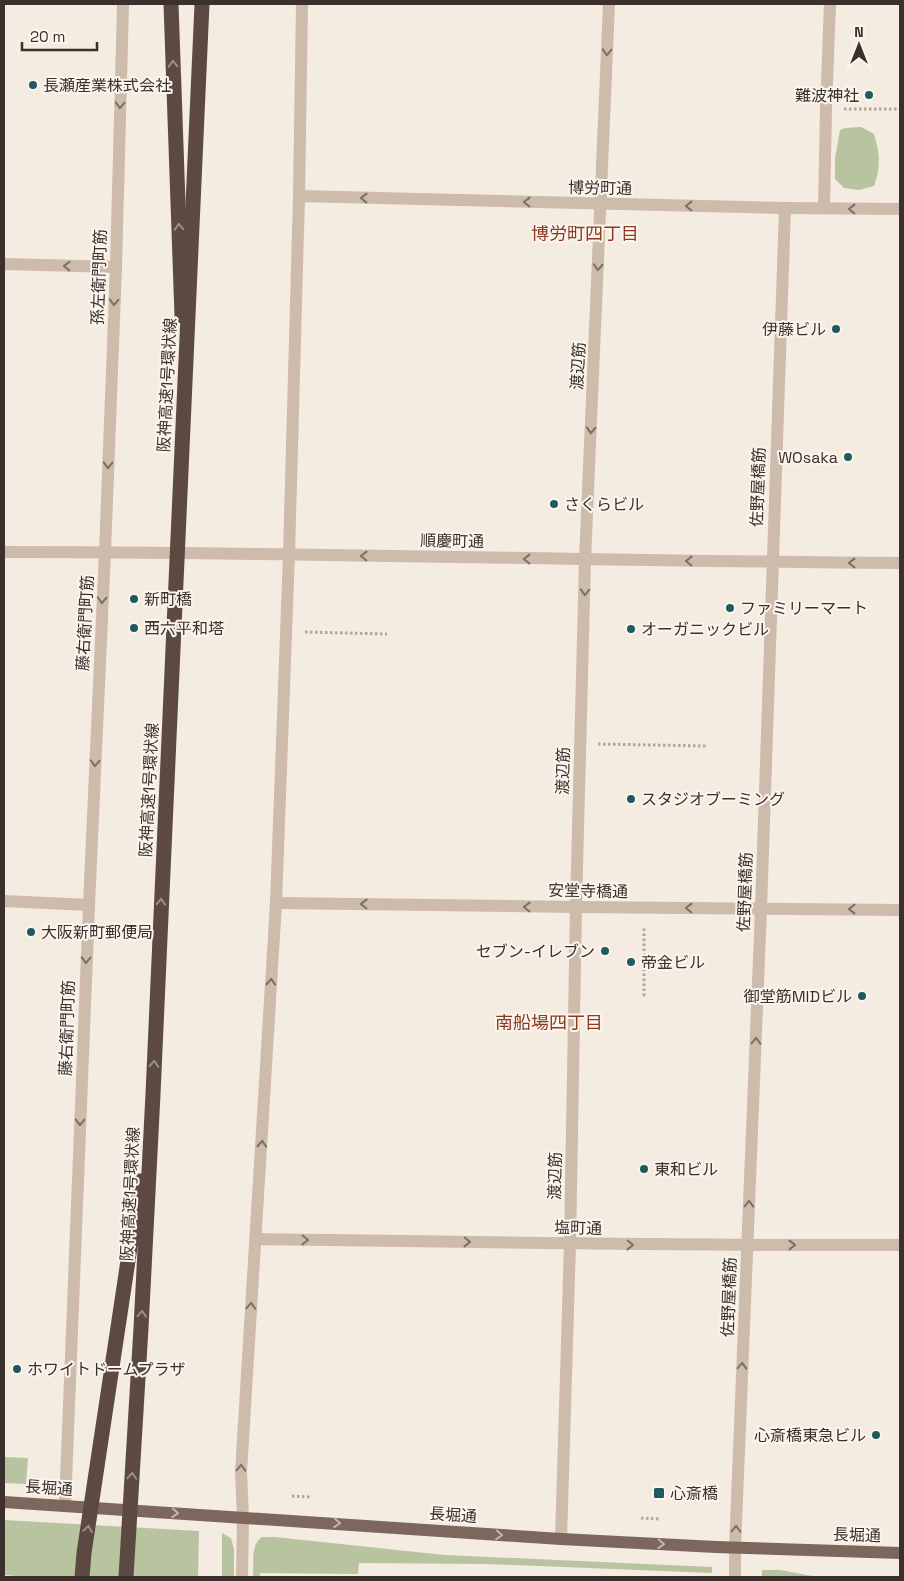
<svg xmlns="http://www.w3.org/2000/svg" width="904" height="1581" viewBox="0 0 904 1581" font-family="'Space Grotesk','Noto Sans JP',sans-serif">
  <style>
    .green { fill: #b8c4a0 }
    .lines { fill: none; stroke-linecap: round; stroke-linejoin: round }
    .path { stroke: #b9a596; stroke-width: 3; stroke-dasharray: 2.5 2.5; stroke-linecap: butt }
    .minor { stroke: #cdbbac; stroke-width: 12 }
    .major { stroke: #7d675c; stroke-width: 12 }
    .highway { stroke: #5c4a42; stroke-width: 15 }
    .highway-bridge { stroke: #5c4a42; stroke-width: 15 }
    .oneway { stroke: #7d6f65 }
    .oneway2 { stroke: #9c8e87 }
    .oneway3 { stroke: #c2b5ac }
    .poi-dot { fill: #1f5a5e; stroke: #fbf5ee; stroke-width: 2 }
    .labels { text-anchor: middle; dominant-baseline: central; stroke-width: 4; stroke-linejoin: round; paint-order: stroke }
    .poi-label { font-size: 16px; fill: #3b302b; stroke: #fbf5ee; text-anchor: start }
    .street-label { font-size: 16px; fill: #3b302b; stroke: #fbf5ee }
    .neighbourhood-label { font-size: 18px; fill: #8c3b22; stroke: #fbf5ee }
  </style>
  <rect width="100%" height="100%" fill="#f4ebe1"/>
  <g class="green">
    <path d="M861,127L874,134C880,154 881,166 874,186L859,190L844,188L835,179V159L840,130L845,128Z"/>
    <path d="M4,1457L28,1458L26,1484L4,1483Z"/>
    <path d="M4,1520L199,1531L198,1577H29L4,1575Z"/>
    <path d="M222,1533L231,1538L234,1549V1577H222Z"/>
    <path d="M262,1537H275L444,1555L712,1567V1573L487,1564L359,1563L358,1574L260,1573V1577H253C254,1564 250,1545 262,1537Z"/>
    <path d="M762,1570H780L818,1577H762Z"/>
  </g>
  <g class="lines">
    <g class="path">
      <path d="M844,109H900"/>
      <path d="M305,632L387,634"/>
      <path d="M598,744L706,746"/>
      <path d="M643,995H644V926"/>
      <path d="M292,1496L311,1497"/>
      <path d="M641,1518L659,1519"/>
    </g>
    <g class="minor">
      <path d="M299,196L785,208L900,209"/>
      <path d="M824,208L826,109L830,4"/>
      <path d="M4,264L116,267"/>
      <path d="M4,552C303,552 601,561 900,563"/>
      <path d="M4,901L89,905"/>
      <path d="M276,903L576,907L900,910"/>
      <path d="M256,1239C471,1242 685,1246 900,1245"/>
      <path d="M65,1506L89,905L105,552L116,267L123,4"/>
      <path d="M561,1539L570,1244L576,907L585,560L609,4"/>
      <path d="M242,1577L243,1517L241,1472L276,903L289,554L299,196L302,4"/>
      <path d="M735,1577V1548L761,909L785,208"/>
    </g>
    <path class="major" d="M4,1502L561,1539L716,1547L900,1553"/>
    <path class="highway" d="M171,4L182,316"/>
    <g class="highway-bridge">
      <path d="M82,1577L84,1553L140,1181"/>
      <path d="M126,1577L141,1328L153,1094L202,4"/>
    </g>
  </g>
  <defs><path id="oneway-chevron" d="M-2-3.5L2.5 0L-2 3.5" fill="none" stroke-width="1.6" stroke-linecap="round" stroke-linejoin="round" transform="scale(1.25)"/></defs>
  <g class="oneway">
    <use href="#oneway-chevron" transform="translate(607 52) rotate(92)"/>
    <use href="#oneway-chevron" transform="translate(120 105) rotate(92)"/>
    <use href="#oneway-chevron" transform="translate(364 198) rotate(-179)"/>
    <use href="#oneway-chevron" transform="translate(527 202) rotate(-179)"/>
    <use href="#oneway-chevron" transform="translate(689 206) rotate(-179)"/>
    <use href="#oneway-chevron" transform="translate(852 209) rotate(-179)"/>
    <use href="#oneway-chevron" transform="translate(67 266) rotate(-178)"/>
    <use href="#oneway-chevron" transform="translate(598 267) rotate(93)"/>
    <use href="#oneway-chevron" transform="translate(114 302) rotate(92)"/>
    <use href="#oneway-chevron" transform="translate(591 430) rotate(93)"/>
    <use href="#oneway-chevron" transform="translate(108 465) rotate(92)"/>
    <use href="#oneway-chevron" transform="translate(364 556) rotate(-179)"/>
    <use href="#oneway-chevron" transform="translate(527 559) rotate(-179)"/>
    <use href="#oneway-chevron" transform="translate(689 561) rotate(-179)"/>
    <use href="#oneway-chevron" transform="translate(852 563) rotate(-180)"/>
    <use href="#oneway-chevron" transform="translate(585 592) rotate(92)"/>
    <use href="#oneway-chevron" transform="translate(102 600) rotate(93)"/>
    <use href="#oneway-chevron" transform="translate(95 763) rotate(93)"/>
    <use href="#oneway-chevron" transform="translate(364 904) rotate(-179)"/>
    <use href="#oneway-chevron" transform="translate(527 907) rotate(-179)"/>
    <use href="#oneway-chevron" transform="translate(689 908) rotate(-179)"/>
    <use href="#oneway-chevron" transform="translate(852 909) rotate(-180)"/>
    <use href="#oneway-chevron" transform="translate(86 960) rotate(92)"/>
    <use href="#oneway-chevron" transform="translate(271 982) rotate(-87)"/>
    <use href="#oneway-chevron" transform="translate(756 1041) rotate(-88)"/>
    <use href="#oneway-chevron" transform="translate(80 1122) rotate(92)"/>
    <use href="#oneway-chevron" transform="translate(262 1144) rotate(-87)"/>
    <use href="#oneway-chevron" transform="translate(749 1204) rotate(-88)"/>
    <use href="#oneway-chevron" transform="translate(305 1240) rotate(1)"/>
    <use href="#oneway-chevron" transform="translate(467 1242) rotate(1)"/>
    <use href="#oneway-chevron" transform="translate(630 1245) rotate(1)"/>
    <use href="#oneway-chevron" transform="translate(792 1245)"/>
    <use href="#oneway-chevron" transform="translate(251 1306) rotate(-86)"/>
    <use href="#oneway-chevron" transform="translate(742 1366) rotate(-88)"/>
    <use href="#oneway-chevron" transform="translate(241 1468) rotate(-88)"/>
    <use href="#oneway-chevron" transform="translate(736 1529) rotate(-88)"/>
  </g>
  <g class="oneway2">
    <use href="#oneway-chevron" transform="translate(173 64) rotate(-92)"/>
    <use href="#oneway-chevron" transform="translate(179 227) rotate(-92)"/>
    <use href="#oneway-chevron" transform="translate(161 902) rotate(-87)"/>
    <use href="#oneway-chevron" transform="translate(154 1064) rotate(-87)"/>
    <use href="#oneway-chevron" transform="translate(142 1314) rotate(-87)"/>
    <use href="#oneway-chevron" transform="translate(132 1476) rotate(-86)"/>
    <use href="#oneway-chevron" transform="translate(88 1529) rotate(-81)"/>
  </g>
  <g class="oneway3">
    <use href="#oneway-chevron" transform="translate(175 1513) rotate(4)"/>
    <use href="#oneway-chevron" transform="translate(337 1523) rotate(4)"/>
    <use href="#oneway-chevron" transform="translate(499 1535) rotate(4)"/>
    <use href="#oneway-chevron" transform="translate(661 1544) rotate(3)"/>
  </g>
  <g class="poi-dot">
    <circle cx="33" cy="85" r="5"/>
    <circle cx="869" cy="95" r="5"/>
    <circle cx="836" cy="329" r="5"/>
    <circle cx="848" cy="457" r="5"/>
    <circle cx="554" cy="504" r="5"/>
    <circle cx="134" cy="599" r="5"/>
    <circle cx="730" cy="608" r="5"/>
    <circle cx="134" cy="628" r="5"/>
    <circle cx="631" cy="629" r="5"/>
    <circle cx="631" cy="799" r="5"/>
    <circle cx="31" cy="932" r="5"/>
    <circle cx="605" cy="951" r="5"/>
    <circle cx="631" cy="962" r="5"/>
    <circle cx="862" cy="996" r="5"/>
    <circle cx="644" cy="1169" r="5"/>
    <circle cx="17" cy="1369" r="5"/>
    <circle cx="876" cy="1435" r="5"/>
    <rect x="653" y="1487" width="12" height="12" rx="2.5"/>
  </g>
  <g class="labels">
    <g class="poi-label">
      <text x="43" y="85">長瀬産業株式会社</text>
      <text x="859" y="95" text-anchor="end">難波神社</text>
      <text x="826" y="329" text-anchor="end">伊藤ビル</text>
      <text x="838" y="457" text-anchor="end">WOsaka</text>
      <text x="564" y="504">さくらビル</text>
      <text x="144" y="599">新町橋</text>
      <text x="740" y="608">ファミリーマート</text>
      <text x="144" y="628">西六平和塔</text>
      <text x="641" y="629">オーガニックビル</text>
      <text x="641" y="799">スタジオブーミング</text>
      <text x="41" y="932">大阪新町郵便局</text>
      <text x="595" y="951" text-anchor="end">セブン-イレブン</text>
      <text x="641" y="962">帝金ビル</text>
      <text x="852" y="996" text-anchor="end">御堂筋MIDビル</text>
      <text x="654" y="1169">東和ビル</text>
      <text x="27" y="1369">ホワイトドームプラザ</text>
      <text x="866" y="1435" text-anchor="end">心斎橋東急ビル</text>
      <text x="670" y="1493">心斎橋</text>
    </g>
    <g class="street-label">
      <text transform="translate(600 188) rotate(1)">博労町通</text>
      <text transform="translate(99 277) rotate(-88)">孫左衛門町筋</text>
      <text transform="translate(578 366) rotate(-87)">渡辺筋</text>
      <text transform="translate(167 385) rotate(-87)">阪神高速1号環状線</text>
      <text transform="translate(758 487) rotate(-88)">佐野屋橋筋</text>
      <text transform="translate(452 541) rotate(1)">順慶町通</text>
      <text transform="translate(85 623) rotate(-87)">藤右衛門町筋</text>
      <text transform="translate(563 771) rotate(-89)">渡辺筋</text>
      <text transform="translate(149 790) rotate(-87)">阪神高速1号環状線</text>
      <text transform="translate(588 891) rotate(1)">安堂寺橋通</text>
      <text transform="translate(745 892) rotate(-88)">佐野屋橋筋</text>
      <text transform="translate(67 1028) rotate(-88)">藤右衛門町筋</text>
      <text transform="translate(555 1176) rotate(-89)">渡辺筋</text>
      <text transform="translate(130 1194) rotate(-87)">阪神高速1号環状線</text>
      <text transform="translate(578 1228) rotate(1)">塩町通</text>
      <text transform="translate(729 1297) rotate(-88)">佐野屋橋筋</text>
      <text transform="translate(49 1488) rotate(4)">長堀通</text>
      <text transform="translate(453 1515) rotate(4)">長堀通</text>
      <text transform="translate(857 1535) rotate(2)">長堀通</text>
    </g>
    <g class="neighbourhood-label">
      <text x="585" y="233">博労町四丁目</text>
      <text x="549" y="1022">南船場四丁目</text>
    </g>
  </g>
  <rect width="904" height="1581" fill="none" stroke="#3b302b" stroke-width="10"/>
  <g transform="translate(859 45)" stroke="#fbf5ee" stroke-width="4" paint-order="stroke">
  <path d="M0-4L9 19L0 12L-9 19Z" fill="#3b302b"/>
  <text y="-8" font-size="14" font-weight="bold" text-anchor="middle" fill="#3b302b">N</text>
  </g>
  <path d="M22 42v8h75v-8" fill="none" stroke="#3b302b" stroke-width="2.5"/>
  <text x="30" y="42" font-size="15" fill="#3b302b" stroke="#fbf5ee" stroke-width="4" paint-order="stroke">20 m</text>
</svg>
